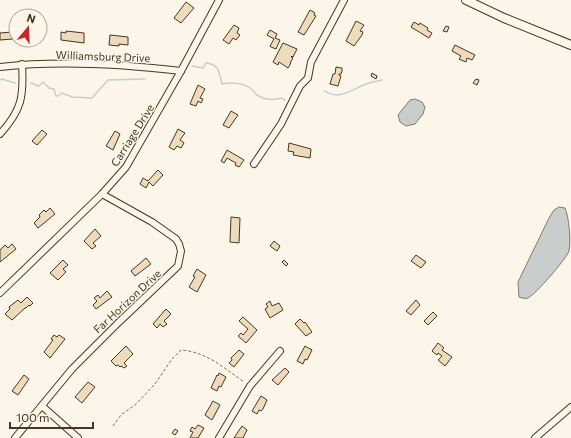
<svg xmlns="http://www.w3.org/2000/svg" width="571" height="438" viewBox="0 0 571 438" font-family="Commissioner,sans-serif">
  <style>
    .water { fill: #c9cecd; stroke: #887966 }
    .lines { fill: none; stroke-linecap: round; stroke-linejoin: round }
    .stream { stroke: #c9cecd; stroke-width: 1.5 }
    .building { fill: #ecdcbc; stroke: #4a3520 }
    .minor-casing { stroke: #4a3520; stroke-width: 8 }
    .major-casing { stroke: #4a3520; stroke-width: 10 }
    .path { stroke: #7f6f5c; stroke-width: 1; stroke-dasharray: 3 2; stroke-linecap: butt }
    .minor { stroke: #fbf6e9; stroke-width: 6 }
    .major { stroke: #fbf6e9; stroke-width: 8 }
    .labels { text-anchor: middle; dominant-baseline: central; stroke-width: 3; stroke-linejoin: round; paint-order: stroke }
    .street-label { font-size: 11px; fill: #4a3520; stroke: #fbf6e9 }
  </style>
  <rect width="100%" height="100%" fill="#fbf6e9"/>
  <g class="water">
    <path d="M415,99L422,102L425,107L423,114L415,124L406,126L400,122L398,115L410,100Z"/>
    <path d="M559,207L565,208C569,217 571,240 569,251C567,258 535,295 528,298C525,299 522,298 519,297L518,282L549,218L554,210Z"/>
  </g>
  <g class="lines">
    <g class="stream">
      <path d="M192,66L203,68L206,63C219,64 219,72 222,84C231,82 243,83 250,88C253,90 255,93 257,95C265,100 272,101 281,98L285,100"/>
      <path d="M0,80L2,79L15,83"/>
      <path d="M31,83L39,86L43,82L49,88L54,89L56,96H58L62,93L72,97L92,98L108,80L145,79"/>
      <path d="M325,91C338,101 353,89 366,84C371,82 377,81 382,80"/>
    </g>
  </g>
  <g class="building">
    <path d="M186,2L194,8L181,23L174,18Z"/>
    <path d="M310,10L315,13L314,15L316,16L304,35L298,32Z"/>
    <path d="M356,21L364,25L360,31L363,32L362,35L354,46L346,41Z"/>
    <path d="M414,22L419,25L420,23L428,28L427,30L432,33L429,38L411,27Z"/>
    <path d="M234,25L239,28L237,33L240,35L236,40L233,38L229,44L223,40Z"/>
    <path d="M446,26L449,27L447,32L443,31Z"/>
    <path d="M270,30L277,34L275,38L280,40L276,49L271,47L270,46L274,39L267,35Z"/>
    <path d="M66,31L84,33V43L61,40V32L66,33Z"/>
    <path d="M12,32L13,39L0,40V33Z"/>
    <path d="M110,35L128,37V45L119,44V46L109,45Z"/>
    <path d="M283,43L297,49L293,57L292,56L291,57L293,58L290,63H291L288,68L279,62L278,65L273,62Z"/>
    <path d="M455,45L475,55L472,60L467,58L466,62L459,59L461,56L452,51Z"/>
    <path d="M336,67L342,68V71L341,74H339V75L341,76L338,86L330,84L333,74H335Z"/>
    <path d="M372,73L377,76L376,79L371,76Z"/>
    <path d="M476,79L479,80L477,85L473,83Z"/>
    <path d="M198,85L205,89L200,98L203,99L201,103L198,101L196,106L190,104Z"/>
    <path d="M231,111L238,115L229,128L223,125Z"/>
    <path d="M178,129L185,133L180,140L184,143L181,148L177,146L174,150L169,147Z"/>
    <path d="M42,130L47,134L37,145L32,141Z"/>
    <path d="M115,131L120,134L113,150L106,146Z"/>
    <path d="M289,143L311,149L310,158L293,155L294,152L288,151Z"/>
    <path d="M227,150L244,160L239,167L235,165L236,163L227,158L224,163L221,161Z"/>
    <path d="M158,170L163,175L153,186L149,182L146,188L140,184L143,178L148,181Z"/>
    <path d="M50,208L55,214L38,228L34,223L40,217L39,215L44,210L46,212Z"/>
    <path d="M231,217L240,218L239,243L230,242Z"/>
    <path d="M95,229L101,236L93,243L96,246L92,249L84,241Z"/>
    <path d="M274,241L280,246L277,251L270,246Z"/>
    <path d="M12,244L16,249L0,262V250L5,245L8,248Z"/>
    <path d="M416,255L426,262L421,268L411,261Z"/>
    <path d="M146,258L151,264L135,276L131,271Z"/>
    <path d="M63,260L68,265L63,269L66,272L58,280L50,273Z"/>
    <path d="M284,260L288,264L286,266L282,262Z"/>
    <path d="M197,269L206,275L197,292L189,287L195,277L193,276Z"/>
    <path d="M107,291L112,297L96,309L93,305L97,301L94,298L98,295L100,298Z"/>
    <path d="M27,297L33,303L30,306L29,305L26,308H25L12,320L5,314L10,309L9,307L18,300L21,303Z"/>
    <path d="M416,300L420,305L411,315L406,311Z"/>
    <path d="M270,301L272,306L279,303L283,310L270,318L265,309L268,307L266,304Z"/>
    <path d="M166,309L171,314L164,321L167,324L163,327L160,324L157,328L153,324Z"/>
    <path d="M433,312L437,316L428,325L424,321Z"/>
    <path d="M243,317L257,330L246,343L238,336L241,333L243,335L248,329L239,321Z"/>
    <path d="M300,319L304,323L305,322L312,332L306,336L295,324Z"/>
    <path d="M54,335L57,337L59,335L65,339L50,358L44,352L53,340L51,339Z"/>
    <path d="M438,343L444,348L442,350L452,357L445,366L438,360L442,356L438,353L437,355L432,351Z"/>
    <path d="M126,346L133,354L124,363L127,366L124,368L121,366L120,367L118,365L116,366L111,361Z"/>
    <path d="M305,346L312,350L307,360L305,359L303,364L297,361Z"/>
    <path d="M239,350L244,354L234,367L229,363L232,360L231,358Z"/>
    <path d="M285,368L289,372L278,385L272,380Z"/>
    <path d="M219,373L226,377L221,387L219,386L217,391L211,388L217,375L218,376Z"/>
    <path d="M24,375L29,379L18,395L12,391Z"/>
    <path d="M88,382L95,387L82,403L75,397Z"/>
    <path d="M261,396L267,400L263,409L261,411L259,410L257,414L252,411Z"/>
    <path d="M213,401L220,405L212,420L205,415Z"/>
    <path d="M198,425L204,428L198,438H190L193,432L190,431L192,427L195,429Z"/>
    <path d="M242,426L247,430L243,438H234Z"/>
    <path d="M175,429L178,431L175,435L172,433Z"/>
  </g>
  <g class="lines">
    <g class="minor-casing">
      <g id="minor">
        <path d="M0,67C60,60 121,64 181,71"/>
        <path d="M0,134C22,110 24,96 22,64"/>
        <path d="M254,164L281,124L300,86L308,78L311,62L344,0"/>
        <path d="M0,293L102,194L126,167L181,71L219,0"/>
        <path d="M42,406L78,438"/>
        <path d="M15,438L72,369L118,323L178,266L181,251L179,244L176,239L152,222L102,194"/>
        <path d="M219,438L250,386L280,351"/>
        <path d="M535,438L571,407"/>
      </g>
    </g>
    <g class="major-casing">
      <path id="major" d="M466,0L504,18L571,45"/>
    </g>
    <path class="path" d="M113,426L121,415L136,404L155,384L172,359L181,350C207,352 224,368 244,382"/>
    <use href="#minor" class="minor"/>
    <use href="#major" class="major"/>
  </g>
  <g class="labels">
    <g class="street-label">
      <text transform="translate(103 56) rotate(2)">Williamsburg Drive</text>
      <text transform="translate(132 135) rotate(-58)">Carriage Drive</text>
      <text transform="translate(127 301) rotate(-43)">Far Horizon Drive</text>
    </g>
  </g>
  <g transform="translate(28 28) rotate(19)"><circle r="19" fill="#fbf6e9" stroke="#b4a999"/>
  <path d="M0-3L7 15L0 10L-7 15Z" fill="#c62828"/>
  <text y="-6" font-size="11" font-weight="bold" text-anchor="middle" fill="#4a3520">N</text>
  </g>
  <path d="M10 422v6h83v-6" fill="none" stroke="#4a3520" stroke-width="2"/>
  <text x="16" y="422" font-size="12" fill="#4a3520" stroke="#fbf6e9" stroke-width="3" paint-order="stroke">100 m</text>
</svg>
